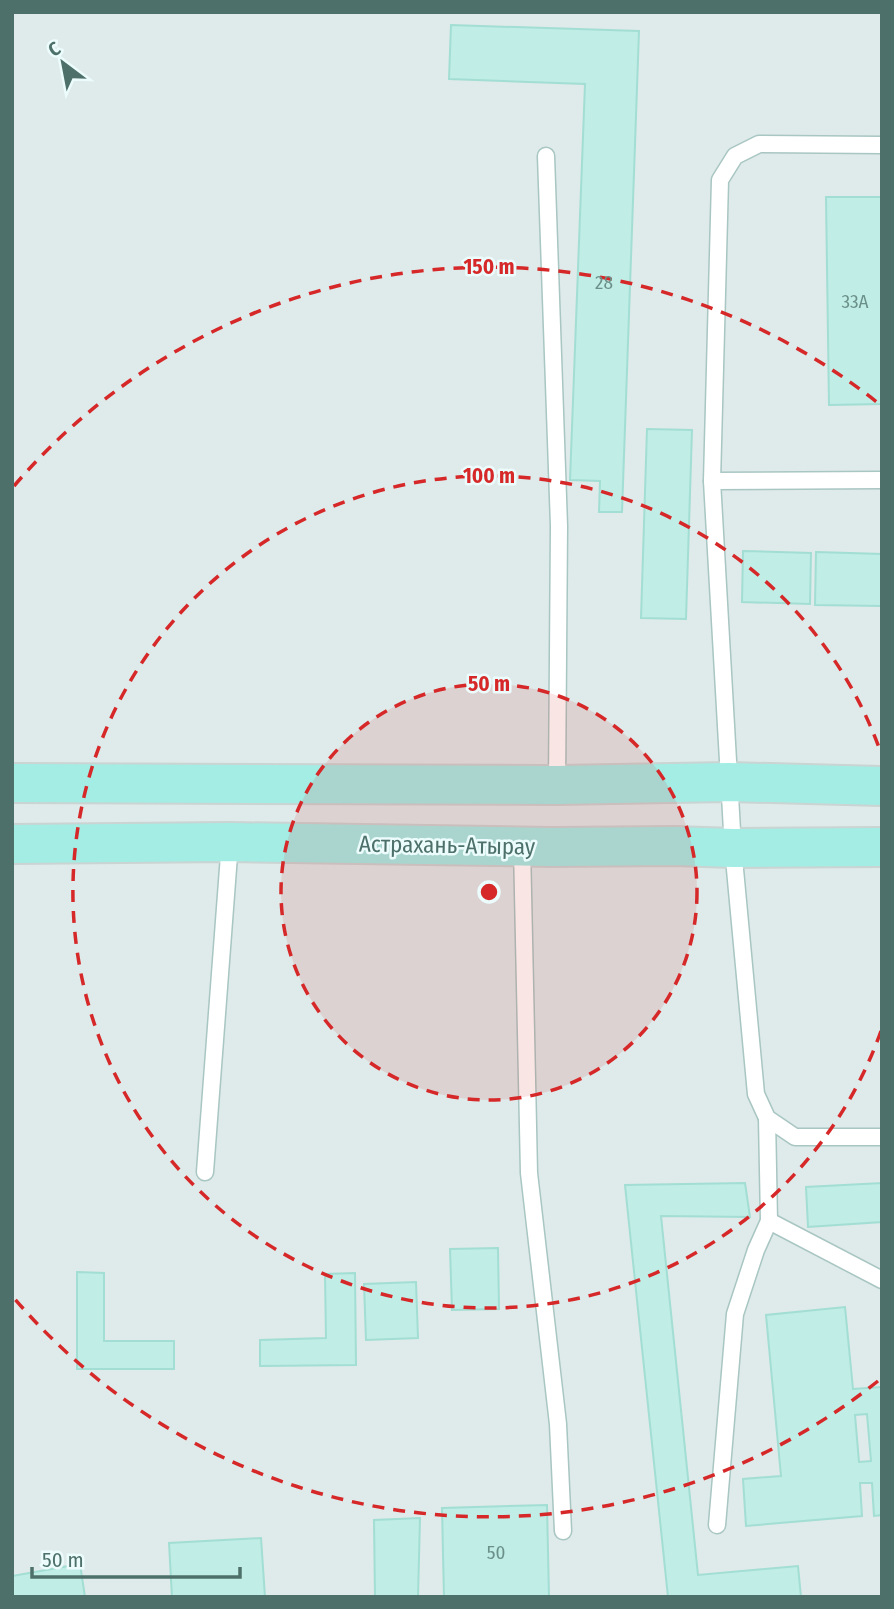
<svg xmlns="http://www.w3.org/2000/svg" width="894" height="1609" viewBox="0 0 894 1609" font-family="'Fira Sans Condensed',sans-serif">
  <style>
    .industrial { fill: #dfeaea }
    .building { fill: #c0ede6; stroke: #a2ded3; stroke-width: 2; fill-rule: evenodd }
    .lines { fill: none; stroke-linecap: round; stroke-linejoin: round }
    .service-casing { stroke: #a8c6c2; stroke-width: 19 }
    .trunk-casing { stroke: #cad4d2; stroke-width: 42 }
    .service { stroke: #fff; stroke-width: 16 }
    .trunk { stroke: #a3ede5; stroke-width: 38 }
    .ring { fill: none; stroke: #d62828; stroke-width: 3.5; stroke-dasharray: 12 9 }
    .labels { text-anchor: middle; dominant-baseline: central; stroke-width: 5; stroke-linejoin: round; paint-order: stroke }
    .number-label { font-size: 19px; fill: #6a9089 }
    .street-label { font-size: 23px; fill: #4d716a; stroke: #ecfcfd }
    .centre { fill: #d62828; stroke: #ecfcfd; stroke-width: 3.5 }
    .ring-label { font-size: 21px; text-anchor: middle; font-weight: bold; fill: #d62828; stroke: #ecfcfd; stroke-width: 5; stroke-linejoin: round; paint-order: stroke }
  </style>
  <rect width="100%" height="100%" fill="#e6f9fa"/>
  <rect class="industrial" x="12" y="12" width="870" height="1585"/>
  <g class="building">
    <path d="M451,25L639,31L622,512H599L600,481L570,480L585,84L449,79Z"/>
    <path d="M826,197H882V404L829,405Z"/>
    <path d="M647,429L692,430L686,619L641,618Z"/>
    <path d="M743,551L811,553L810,604L742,602Z"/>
    <path d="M816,552L882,554V606L815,605Z"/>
    <path d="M745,1183L750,1217L661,1216L698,1575L798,1566L801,1597H668L625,1185Z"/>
    <path d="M882,1183V1222L808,1227L806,1187Z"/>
    <path d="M498,1248L499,1309L452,1310L450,1249Z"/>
    <path d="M77,1272L104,1273V1341H174V1369H77Z"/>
    <path d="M355,1273L356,1365L260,1366V1340L326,1338L325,1274Z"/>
    <path d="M416,1282L418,1338L366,1340L364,1284Z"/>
    <path d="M845,1307L853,1389L882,1387V1515L874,1516L872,1483H860L862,1516L746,1526L743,1479L781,1476L766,1315ZM867,1414L871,1461L859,1462L855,1415Z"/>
    <path d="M547,1505L549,1597H444L442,1508Z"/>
    <path d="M420,1518L418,1597H375L374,1520Z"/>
    <path d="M261,1538L265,1597H172L169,1543Z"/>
    <path d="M80,1564L85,1597H12V1576Z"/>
  </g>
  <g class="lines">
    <g class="service-casing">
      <g id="service">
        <path d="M546,156L559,526L557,785"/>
        <path d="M882,480L712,481L733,848L756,1094L767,1118L795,1137H882"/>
        <path d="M712,481L720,180L735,156L759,144L882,145"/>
        <path d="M522,846L529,1173L558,1424L563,1531"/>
        <path d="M205,1172L230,842"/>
        <path d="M769,1221L882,1280"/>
        <path d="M717,1525L735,1314L756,1250L769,1221L767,1118"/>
      </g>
    </g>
    <g class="trunk-casing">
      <g id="trunk">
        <path d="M12,783L557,785L729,782L882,786"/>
        <path d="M12,844L230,842L551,847L675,846L733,848L882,847"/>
      </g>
    </g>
    <use href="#service" class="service"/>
    <use href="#trunk" class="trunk"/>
  </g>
  <circle cx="489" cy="892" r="208" fill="#d62828" fill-opacity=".12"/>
  <g class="ring">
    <circle cx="489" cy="892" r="208"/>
    <path d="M881 1031A416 416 0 1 1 881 753"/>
    <path d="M878 1381A625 625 0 0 1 14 1298M14 486A625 625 0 0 1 878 403"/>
  </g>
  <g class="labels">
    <g class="number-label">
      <text x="604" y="282">28</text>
      <text x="855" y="301">33А</text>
      <text x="496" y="1552">50</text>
    </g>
    <g class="street-label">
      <text transform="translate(447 845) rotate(1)">Астрахань-Атырау</text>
    </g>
  </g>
  <circle cx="489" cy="892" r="10" class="centre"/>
  <g class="ring-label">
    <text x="489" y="274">150 m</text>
    <text x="489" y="483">100 m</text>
    <text x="489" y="691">50 m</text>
  </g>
  <rect width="894" height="1609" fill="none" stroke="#4d716a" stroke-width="28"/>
  <g transform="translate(63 63) rotate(328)" stroke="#ecfcfd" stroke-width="5" paint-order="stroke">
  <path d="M0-5L12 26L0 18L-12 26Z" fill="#4d716a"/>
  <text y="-10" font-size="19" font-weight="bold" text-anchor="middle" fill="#4d716a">С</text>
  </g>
  <path d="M32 1567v10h208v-10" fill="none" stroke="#4d716a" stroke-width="3.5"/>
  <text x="42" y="1567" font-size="21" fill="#4d716a" stroke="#ecfcfd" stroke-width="5" paint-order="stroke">50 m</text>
</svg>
